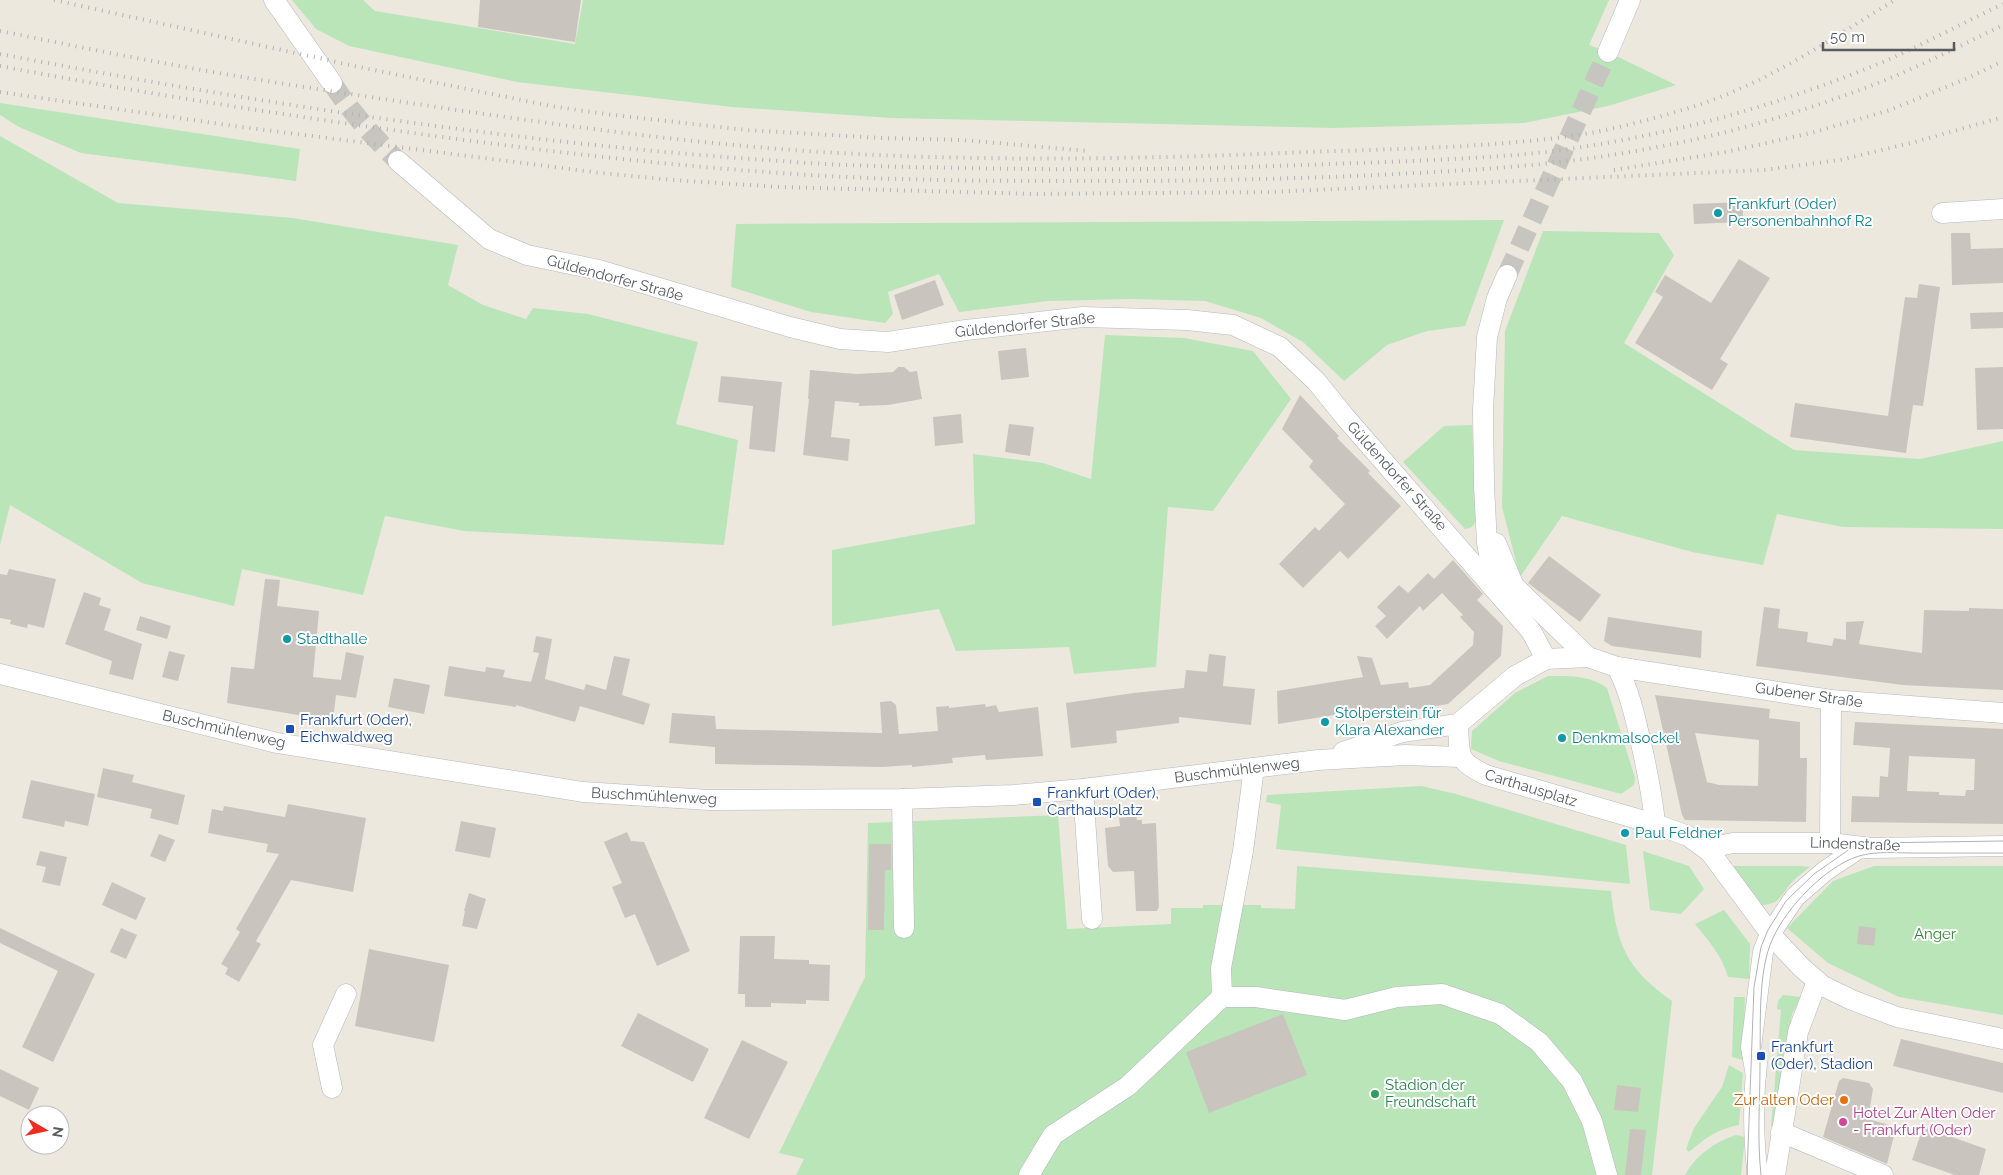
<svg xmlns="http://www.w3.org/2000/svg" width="2003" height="1175" viewBox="0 0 2003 1175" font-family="Raleway,sans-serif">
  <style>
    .green { fill: #bae5b9 }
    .building { fill: #c9c5be; fill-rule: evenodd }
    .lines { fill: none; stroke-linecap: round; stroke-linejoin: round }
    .minor-tunnel { stroke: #c7c5bf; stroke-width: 20; stroke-dasharray: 20 10; stroke-linecap: butt }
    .minor-casing { stroke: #b5b7bc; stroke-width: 21 }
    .minor { stroke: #fff; stroke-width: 20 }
    .tram { stroke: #b1b2b2; stroke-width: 1 }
    .rail { stroke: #b1b2b2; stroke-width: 4; stroke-dasharray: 1 6; stroke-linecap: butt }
    .culture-dot { fill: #0f9aa8; stroke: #fff; stroke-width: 2 }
    .transit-dot { fill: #1a4fb4; stroke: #fff; stroke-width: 2 }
    .leisure-dot { fill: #2e9e5b; stroke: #fff; stroke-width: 2 }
    .food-dot { fill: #e8710a; stroke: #fff; stroke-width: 2 }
    .hotel-dot { fill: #d1479c; stroke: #fff; stroke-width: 2 }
    .labels { text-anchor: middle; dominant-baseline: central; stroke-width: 4; stroke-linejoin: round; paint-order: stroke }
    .culture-label { font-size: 15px; fill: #0d838f; stroke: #fff; text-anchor: start }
    .street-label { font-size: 15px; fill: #585c61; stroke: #fff }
    .transit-label { font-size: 15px; fill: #164399; stroke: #fff; text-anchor: start }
    .park-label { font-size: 15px; fill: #318633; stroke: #fff }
    .leisure-label { font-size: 15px; fill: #27864d; stroke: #fff; text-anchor: start }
    .food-label { font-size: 15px; fill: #c56008; stroke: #fff; text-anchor: end }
    .hotel-label { font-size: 15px; fill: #b23c85; stroke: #fff; text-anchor: start }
  </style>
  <rect width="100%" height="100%" fill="#ece8de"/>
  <g class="green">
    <path d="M292,0H363L375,11L575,44L583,0H1609L1589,45L1608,52L1676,85L1608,106L1524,123L1333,128L891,118L732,107L517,82L349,46L316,29Z"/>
    <path d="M0,103L300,149L296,181L81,153L19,127L0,115Z"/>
    <path d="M0,136L118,203L293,218L458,245L448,285L483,305L526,319L533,308L588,314L698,342L676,424L738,440L724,545L464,531L385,516L363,595L242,569L234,606L142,583L10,505L0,545Z"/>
    <path d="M1504,220L1465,326L1427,331L1387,345L1344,381L1303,342L1261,318L1205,301L1130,299L1048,301L959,312L939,274L888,292L893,314L885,323L811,312L731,287L736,224Z"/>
    <path d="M1543,231L1659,233L1674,255L1624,343L1794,450L1920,459L2003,441V529L1843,527L1777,514L1763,565L1692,552L1562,516L1520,577L1502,507L1505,331Z"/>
    <path d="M1105,335L1184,338L1253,351L1291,399L1213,511L1168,507L1156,667L1074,674L1069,647L956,651L939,609L832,626V550L975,524L973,454L1043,463L1091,479Z"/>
    <path d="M1472,425L1476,518C1474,526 1472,528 1465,529L1403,462L1444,426Z"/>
    <path d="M1548,676C1569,676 1590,675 1607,688L1635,778L1634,785L1621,794L1499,761L1471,749L1472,731L1515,693Z"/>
    <path d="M1421,786L1456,794L1626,845L1630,884L1276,849L1281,805L1266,802L1267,795Z"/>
    <path d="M1058,815L1067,929L1171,924V908H1203V905H1261V908L1295,909L1297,866L1611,891C1617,946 1626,968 1672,1001L1652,1175H796L804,1159L779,1153L865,977L868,823Z"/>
    <path d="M1643,851L1689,866L1704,889L1681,914L1650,910Z"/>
    <path d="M1732,866H1800L1810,867C1804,871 1798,876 1793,881C1781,893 1782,904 1762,905Z"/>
    <path d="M1874,866H2003V1015L1899,997L1828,963L1787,928L1833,881Z"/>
    <path d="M1724,910L1750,944L1749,979L1728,977C1722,956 1709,941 1695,924Z"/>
    <path d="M1783,995L1801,997L1792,1014L1775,1122L1771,1127L1781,1010L1777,1009L1778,1001Z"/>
    <path d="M1734,997H1745L1743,1060L1732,1057Z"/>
    <path d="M1729,1065L1743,1073L1739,1125C1718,1129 1705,1138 1689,1152L1686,1149L1694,1128L1722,1087Z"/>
    <path d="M1736,1135L1745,1137L1741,1175H1685C1696,1155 1714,1142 1736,1135Z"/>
  </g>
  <g class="building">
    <path d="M480,0H581L575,42L478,27Z"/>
    <path d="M1743,202V222L1694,224L1693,204Z"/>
    <path d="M1951,233H1970L1971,249L2003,248V283L1952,285Z"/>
    <path d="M1739,259L1770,278L1720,359L1728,364L1712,390L1635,343L1663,297L1655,292L1665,275L1711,303Z"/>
    <path d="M935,280L944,305L902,320L894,295Z"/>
    <path d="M1919,284L1940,287L1923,406L1913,405L1906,453L1790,437L1795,403L1888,416L1905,297L1917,298Z"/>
    <path d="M2003,312V328L1971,329L1970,313Z"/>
    <path d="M1026,348L1029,377L1001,380L998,351Z"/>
    <path d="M898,367H904L910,372L917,371L922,399L888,405L859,406V403L835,401L831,437L850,439L848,461L803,455L809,399H808L810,370L857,374L893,372Z"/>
    <path d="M2003,367V429L1977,430L1975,368Z"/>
    <path d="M721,376L782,382L775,452L749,449L753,406L718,402Z"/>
    <path d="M1300,395L1339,436L1337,438L1370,471L1368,473L1401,506L1348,559L1340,551L1303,588L1279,564L1315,527L1319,531L1345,504L1309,467L1313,461L1282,429Z"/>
    <path d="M961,414L963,443L935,446L933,417Z"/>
    <path d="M1009,424L1034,427L1030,456L1005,452Z"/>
    <path d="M1549,556L1601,595L1580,622L1528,583Z"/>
    <path d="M1453,560L1483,594L1477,600L1503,626L1501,656L1448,704L1365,718L1359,711L1278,724L1277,691L1363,677L1357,656L1372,658L1381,685L1408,682L1409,688L1430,685L1473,645L1474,632L1460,617L1463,615L1442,593L1423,611L1420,606L1387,639L1375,626L1386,616L1377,607L1399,585L1408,593L1428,573L1434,579Z"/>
    <path d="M9,569L56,579L44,628L28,624L27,628L10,624L11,620L0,618V574L7,575Z"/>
    <path d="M265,579L280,580L277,606L319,611L313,677L341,680L346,652L364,656L356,698L336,695L333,721L227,703L231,667L254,669Z"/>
    <path d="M84,592L101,598L99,605L111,609L104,630L142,644L133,680L109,674L112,661L65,644Z"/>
    <path d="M1764,607L1780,609L1778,628L1808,632L1807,642L1832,646L1834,638L1846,640V622L1864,621L1859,644L1922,653L1924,610L1969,611V608L2003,609V690L1903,685L1756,666Z"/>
    <path d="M140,616L171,626L167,639L136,630Z"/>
    <path d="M1608,617L1702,631L1701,658L1612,646L1604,641Z"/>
    <path d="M536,636L552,639L545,679L584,690L586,684L606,690L614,656L630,659L622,695L650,704L644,725L580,706L575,722L516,705V707L444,696L449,666L485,672L486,667L505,670L503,677L531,682L539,653L533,652Z"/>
    <path d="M169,651L185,655L178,681L162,677Z"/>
    <path d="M1209,654L1226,656L1223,686L1255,689L1251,725L1179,717V723L1116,731L1117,743L1071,748L1066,703L1133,693L1184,688L1186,670L1207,672Z"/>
    <path d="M394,678L430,685L424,714L388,707Z"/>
    <path d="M1655,695L1770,709L1769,718L1800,722V758H1807L1806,822L1685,820L1682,815ZM1695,733L1759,740L1758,786L1719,785L1707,782Z"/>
    <path d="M891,701L896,705L899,734L938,731L936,707L949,706V708L985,704L986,707L996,705L999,712L1038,707L1043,756L986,760L985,755L952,758L953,763L912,767V765L882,767L715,764V747L669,743L672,713L715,716L716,729L882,733L880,702Z"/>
    <path d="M1855,722L2003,729V824L1851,822L1852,796L1879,797L1880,776L1888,777L1890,748L1853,745ZM1909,756L1975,759L1974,790H1966L1965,796L1939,795V792L1907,791Z"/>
    <path d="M103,768L134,775L132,782L185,795L178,825L150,818L152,809L97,797Z"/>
    <path d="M31,780L95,794L88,826L65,821L64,827L22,818Z"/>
    <path d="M288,804L366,818L353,892L291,880L256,941L261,944L239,982L225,974L228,968L221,964L240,932L236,929L279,854L266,852L268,844L208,833L212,809L223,811L224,806L285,817Z"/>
    <path d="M1136,816L1137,820H1142V824L1156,823L1159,907L1157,911H1136L1134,871L1113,872L1108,866L1105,828L1120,826L1119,818Z"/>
    <path d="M461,821L496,828L490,858L455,851Z"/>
    <path d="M627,832L631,841L644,842L690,951L657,966L635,914L625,918L612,887L622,883L604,842Z"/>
    <path d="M159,834L175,840L165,862L150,856Z"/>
    <path d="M869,844H891V870H885L884,930H868Z"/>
    <path d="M40,851L67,857L60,886L42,882L46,867L36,865Z"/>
    <path d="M112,882L146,898L136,920L102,905Z"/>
    <path d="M469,893L486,899L477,929L462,926L465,911H464Z"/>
    <path d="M1859,926L1876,928L1874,946L1857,944Z"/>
    <path d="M0,928L95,974L53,1062L22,1047L58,971L0,943Z"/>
    <path d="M121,928L137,935L126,959L110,952Z"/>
    <path d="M740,936H775L774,959L809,960V964L830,965L829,1001L806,1000V1004L771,1003V1007H745V994H738Z"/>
    <path d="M369,949L449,965L434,1042L355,1026Z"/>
    <path d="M638,1013L709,1049L693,1082L621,1046Z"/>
    <path d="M1283,1014L1307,1075L1209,1113L1186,1052Z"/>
    <path d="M1901,1039L2003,1063V1093L1893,1066Z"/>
    <path d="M742,1040L788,1062L749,1139L704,1118Z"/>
    <path d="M0,1069L39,1088L29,1110L0,1096Z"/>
    <path d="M1843,1078L1869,1083L1873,1089L1868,1119L1896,1127L1887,1164L1823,1137L1839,1081Z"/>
    <path d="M1617,1085L1641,1088L1638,1112L1614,1110Z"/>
    <path d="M1923,1127L1986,1149L1979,1175H1955L1912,1160Z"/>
    <path d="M1630,1129L1646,1130L1641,1175H1625Z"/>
  </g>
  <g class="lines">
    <g class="minor-tunnel">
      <path d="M332,83C351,112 373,137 398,161"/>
      <path d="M1507,275L1608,52"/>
    </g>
    <g class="minor-casing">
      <g id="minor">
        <path d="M274,0L332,83"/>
        <path d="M1608,52L1630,0"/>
        <path d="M398,161L489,239L527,255L599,270L790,327L840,339L888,342L966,330L1083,317L1187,320L1233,325L1280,347L1316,381L1345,417L1531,631L1546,659"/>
        <path d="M1942,213L2003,209"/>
        <path d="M1496,543L1514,586L1588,657"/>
        <path d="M1495,586L1487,543L1484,486L1483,410L1487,337L1497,298L1507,275"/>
        <path d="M1617,667C1631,694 1636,722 1643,752C1648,776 1653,799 1655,824"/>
        <path d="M0,674L277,743L583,792L709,800L902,799L1014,795L1083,789L1318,760L1405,755L1460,757"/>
        <path d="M1458,724C1460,755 1455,760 1486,775L1655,824L1688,836L1710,852L1773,937L1801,967L1823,986L1852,1000L1897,1017L2003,1039"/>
        <path d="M1343,752L1402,732L1458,724L1515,676L1546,659L1588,657L1617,667L1831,700L2003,713"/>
        <path d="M1083,789L1092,919"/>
        <path d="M902,799L904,928"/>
        <path d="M1830,843L1831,700"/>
        <path d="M1710,852L1719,846L1733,843H1830L1871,848L2003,846"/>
        <path d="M1222,997L1221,968L1243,851L1254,768"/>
        <path d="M1757,1063C1753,1096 1753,1143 1758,1175"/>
        <path d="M1756,1076L1751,1047L1763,952L1770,934L1795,897L1825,871L1858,849L1867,848"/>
        <path d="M332,1088L323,1045L346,994"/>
        <path d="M1781,1132L1883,1175"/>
        <path d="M1029,1175L1053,1135L1128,1086L1222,997H1256L1345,1010L1397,997L1442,994L1500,1014L1539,1042L1572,1081L1592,1121L1607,1175"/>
        <path d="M1775,1175L1798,1032L1817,981"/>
      </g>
    </g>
    <use href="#minor" class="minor"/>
    <g class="tram">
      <path d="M1747,1175L1754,987L1761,947L1768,930L1786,901L1814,874L1854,846L1871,843L2003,841"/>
      <path d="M1761,1175C1757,1139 1760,1102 1760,1065C1761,1028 1757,971 1773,938C1787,907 1826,866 1859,856C1876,851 1895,853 1912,853C1942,853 1973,853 2003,853"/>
    </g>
    <g class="rail">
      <path d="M54,0L359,67L551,106L605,114L746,130L881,138L963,140L1088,151"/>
      <path d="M0,31C51,41 102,52 153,61C251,80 351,94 450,109C560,125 668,140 779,149C946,162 1116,160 1284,153C1375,149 1466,149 1556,138C1601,133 1646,121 1689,108C1764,85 1828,41 1895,0"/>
      <path d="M0,54C257,103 520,144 781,161C842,166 903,167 965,168C1067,170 1169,170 1272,166C1357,163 1443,161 1527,154C1581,149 1636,138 1689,126C1755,110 1820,88 1883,62C1924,44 1963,23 2003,4"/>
      <path d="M0,66C114,88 228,106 343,123C488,144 634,163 780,173C902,182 1025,181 1148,181C1237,180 1325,178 1414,173C1496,169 1577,163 1657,147C1724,135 1791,115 1854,92C1905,74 1954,49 2003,25"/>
      <path d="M0,92L234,126L601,173L673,180L780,187L1035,194L1270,192L1764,170L1840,160L1915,142L2003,117"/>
      <path d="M1614,170L1726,152L1811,133L1890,110L1968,78L2003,61"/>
    </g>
  </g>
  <g class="culture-dot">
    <circle cx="1718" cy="213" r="5"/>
    <circle cx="287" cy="639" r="5"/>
    <circle cx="1325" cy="722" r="5"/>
    <circle cx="1562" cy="738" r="5"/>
    <circle cx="1625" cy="833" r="5"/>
  </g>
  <g class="transit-dot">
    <rect x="285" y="724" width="10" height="10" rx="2.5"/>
    <rect x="1032" y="797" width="10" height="10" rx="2.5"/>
    <rect x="1756" y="1051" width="10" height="10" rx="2.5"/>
  </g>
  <circle class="leisure-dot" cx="1375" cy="1094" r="5"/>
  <circle class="food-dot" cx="1844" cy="1100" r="5"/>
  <circle class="hotel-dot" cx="1843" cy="1122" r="5"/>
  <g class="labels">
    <g class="culture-label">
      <text x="1728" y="204">Frankfurt (Oder)<tspan x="1728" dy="17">Personenbahnhof R2</tspan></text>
      <text x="297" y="639">Stadthalle</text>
      <text x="1335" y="713">Stolperstein für<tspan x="1335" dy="17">Klara Alexander</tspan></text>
      <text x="1572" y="738">Denkmalsockel</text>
      <text x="1635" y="833">Paul Feldner</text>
    </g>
    <g class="street-label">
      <text transform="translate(615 278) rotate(15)">Güldendorfer Straße</text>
      <text transform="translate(1025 325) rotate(-6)">Güldendorfer Straße</text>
      <text transform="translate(1397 476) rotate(48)">Güldendorfer Straße</text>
      <text transform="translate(1809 695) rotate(8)">Gubener Straße</text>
      <text transform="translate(224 729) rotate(13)">Buschmühlenweg</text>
      <text transform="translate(1237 770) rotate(-7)">Buschmühlenweg</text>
      <text transform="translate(1531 788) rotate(17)">Carthausplatz</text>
      <text transform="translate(654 796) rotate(3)">Buschmühlenweg</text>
      <text transform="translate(1855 844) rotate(2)">Lindenstraße</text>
    </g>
    <g class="transit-label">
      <text x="300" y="720">Frankfurt (Oder),<tspan x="300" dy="17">Eichwaldweg</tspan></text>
      <text x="1047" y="793">Frankfurt (Oder),<tspan x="1047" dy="17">Carthausplatz</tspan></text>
      <text x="1771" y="1047">Frankfurt<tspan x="1771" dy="17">(Oder), Stadion</tspan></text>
    </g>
    <g class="park-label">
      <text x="1935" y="934">Anger</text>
    </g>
    <g class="leisure-label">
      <text x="1385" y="1085">Stadion der<tspan x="1385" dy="17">Freundschaft</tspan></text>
    </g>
    <g class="food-label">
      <text x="1834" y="1100">Zur alten Oder</text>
    </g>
    <g class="hotel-label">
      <text x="1853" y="1113">Hotel Zur Alten Oder<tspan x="1853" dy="17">- Frankfurt (Oder)</tspan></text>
    </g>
  </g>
  <g transform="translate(45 1130) rotate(99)"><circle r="24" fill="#ffffff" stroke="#bcbec0"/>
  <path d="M0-4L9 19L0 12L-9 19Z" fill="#f02b20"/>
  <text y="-8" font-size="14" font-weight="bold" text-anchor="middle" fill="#585c61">N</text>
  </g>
  <path d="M1823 42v8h131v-8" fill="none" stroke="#585c61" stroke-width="2.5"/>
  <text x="1830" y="42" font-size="15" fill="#585c61" stroke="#ffffff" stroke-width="4" paint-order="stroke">50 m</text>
</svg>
